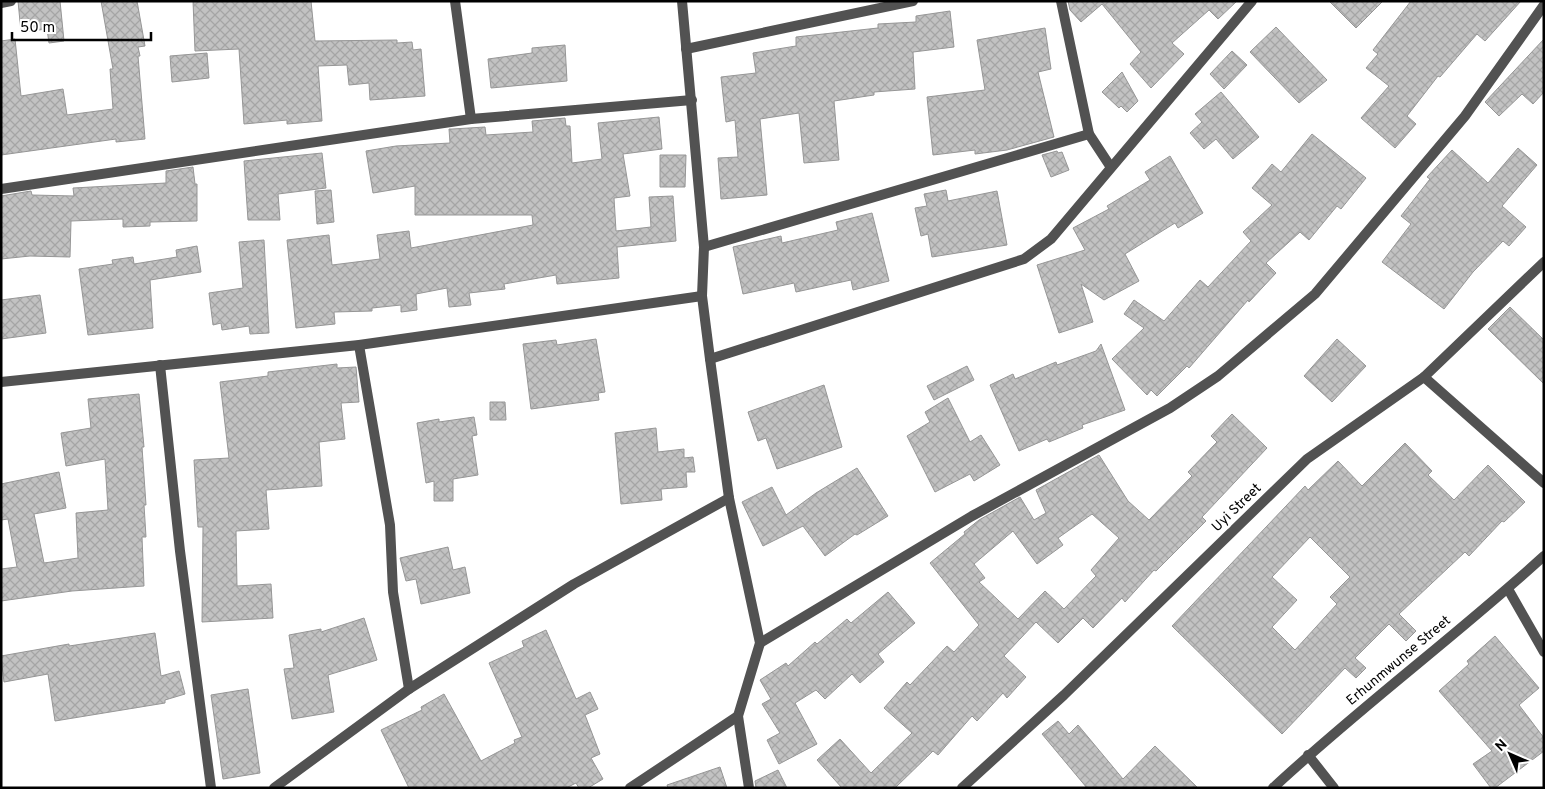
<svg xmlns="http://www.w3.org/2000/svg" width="1545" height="789" viewBox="0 0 1545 789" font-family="Overpass,sans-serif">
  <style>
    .building { fill: url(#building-cross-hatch); stroke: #969696; fill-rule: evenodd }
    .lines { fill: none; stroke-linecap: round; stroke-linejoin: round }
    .minor { stroke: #525252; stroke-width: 10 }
    .labels { text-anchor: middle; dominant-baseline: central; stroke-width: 5; stroke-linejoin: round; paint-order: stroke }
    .street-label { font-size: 14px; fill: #000; stroke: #fff }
  </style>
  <defs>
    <pattern id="building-cross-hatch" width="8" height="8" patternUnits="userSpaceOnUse" patternTransform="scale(1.25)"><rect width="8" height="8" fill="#c2c2c2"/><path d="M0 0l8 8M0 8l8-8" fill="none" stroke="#a5a5a5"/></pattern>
  </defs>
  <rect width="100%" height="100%" fill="#fff"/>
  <g class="building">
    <path d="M18,1H60L64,41L49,43L47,29L21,32Z"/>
    <path d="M101,1H137L145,46L138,47L140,56H138L145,139L116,142V139L1,155V41L15,39L21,96L63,89L67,115L113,109L110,69H113Z"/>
    <path d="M193,1H311L315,41L397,40V43L412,42L413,50L421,49L425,96L370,100L369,83L349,85L347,65L318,66L322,121L287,124V120L244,124L239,49L195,51Z"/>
    <path d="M1068,1H1237L1218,19L1209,10L1172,43L1184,54L1151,88L1130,64L1141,52L1102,4L1081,22L1070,10Z"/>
    <path d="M1329,1H1383L1356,28Z"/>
    <path d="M1411,1H1521L1485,41L1477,34L1440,77L1438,76L1407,116L1416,124L1395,148L1361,118L1389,86L1366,68L1378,54L1373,50Z"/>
    <path d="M950,11L954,47L913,52L915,89L874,92V95L834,101L839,160L804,163L799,113L760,119L767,195L721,199L718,158L738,157L735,120L726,122L721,77L756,73L753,53L796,46V37L878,28V24L916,22V16Z"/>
    <path d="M1276,27L1327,80L1299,103L1250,52Z"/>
    <path d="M1045,28L1051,69L1038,72L1054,137L1007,150L975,154V150L933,155L927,97L985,90L977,40Z"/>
    <path d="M1544,39V92L1533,104L1522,94L1499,116L1485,102Z"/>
    <path d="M565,45L567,81L491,88L488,59L532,53V48Z"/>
    <path d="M1232,51L1247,65L1224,89L1210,74Z"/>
    <path d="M207,53L209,78L172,82L170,56Z"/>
    <path d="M1122,72L1138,101L1127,112L1121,106L1119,108L1102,92Z"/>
    <path d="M1221,92L1259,137L1233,159L1216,139L1204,149L1190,133L1202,122L1195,114Z"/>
    <path d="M659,117L662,149L623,154L630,196L614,198L616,231L651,227L649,197L673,196L676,241L617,247L619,278L557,284L556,275L504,284L505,289L469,293L471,305L449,307L447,288L416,294L417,310L401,312V305L372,308V311L334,312L335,324L296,328L287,240L329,235L332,265L380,259L377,235L409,231L411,248L533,225L532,215H415V186L373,193L366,151L396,146L450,143L449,129H452L485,127L486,135L533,132L532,121L565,118L566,126H570L572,163L602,159L598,123Z"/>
    <path d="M1312,134L1366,178L1341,209L1337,206L1309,240L1300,232L1266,263L1276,273L1249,302L1248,300L1189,368L1187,366L1157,396L1151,390L1147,395L1112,359L1144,328L1124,314L1134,300L1164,321L1200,280L1208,287L1251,241L1243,232L1272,205L1252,188L1272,164L1281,172Z"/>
    <path d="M1518,148L1537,165L1502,206L1526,227L1509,246L1503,241L1473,272L1444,309L1382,262L1411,224L1401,216L1430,179L1427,177L1452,150L1488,183Z"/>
    <path d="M1057,151L1058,153L1062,152L1069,170L1051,177L1042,155Z"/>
    <path d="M322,153L326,188L278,194L280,220H248L244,161Z"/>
    <path d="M660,155H686L685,187H660Z"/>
    <path d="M1170,156L1203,213L1178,228L1175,223L1125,254L1139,281L1104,300L1081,284L1093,322L1059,333L1037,265L1085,250L1073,228L1109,209L1107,206L1150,180L1145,172Z"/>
    <path d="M193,167L195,184H197V221L150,222V226L123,227V219L71,221L70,257L30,256L1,259V196L31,191L32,195L74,196L73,188L166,183V171Z"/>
    <path d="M331,190L334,222L317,224L315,191Z"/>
    <path d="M946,190L948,201L997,191L1007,245L932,257L928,234L921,236L915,208L927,206L924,194Z"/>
    <path d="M872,213L889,281L853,290L851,280L796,292L794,283L743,294L733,247L781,236L782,243L838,230L836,222Z"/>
    <path d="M264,240L269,333L250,334L249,326L222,330L221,323L213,325L209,293L243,288L239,242Z"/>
    <path d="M197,246L201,272L150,280L153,328L88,335L79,269L113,264L112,260L133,257L134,264L177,257L176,250Z"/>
    <path d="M40,295L46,333L1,339V300Z"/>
    <path d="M1510,307L1544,340V384L1488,329Z"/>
    <path d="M596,339L605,392L598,393L599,400L531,409L523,344L556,340L557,345Z"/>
    <path d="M1337,339L1366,366L1332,402L1304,376Z"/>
    <path d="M1101,344L1125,410L1082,425L1083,428L1049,442L1047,439L1019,451L990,385L1013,374L1015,379L1056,362L1057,365L1096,351Z"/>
    <path d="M337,364V368L356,367L359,402L341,403L345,439L319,442L322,486L266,490L269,529L236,531L237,586L271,584L273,618L202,622L203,527H198L194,460L229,458L220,382L268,376V372Z"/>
    <path d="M967,366L974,380L934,400L927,386Z"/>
    <path d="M824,385L842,447L777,469L766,438L758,441L748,412Z"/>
    <path d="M139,394L144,447H142L146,505H144L146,537H142L144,586L72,591L1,601V569L17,567L8,519L1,520V484L59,472L66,508L34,514L44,563L78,558L76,513L108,510L105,459L66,466L61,433L91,428L88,399Z"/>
    <path d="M948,398L970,442L981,435L1000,465L974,481L970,474L935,492L907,436L930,422L925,412Z"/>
    <path d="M490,402H505L506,420H490Z"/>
    <path d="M1232,414L1267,448L1202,517L1206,521L1156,571L1154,570L1125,602L1122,598L1093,628L1083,618L1058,643L1036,622L1004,656L1026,677L1007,698L1003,693L977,721L972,716L938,755L933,751L895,788H842L817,760L840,739L871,773L912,733L884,708L907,682L910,685L947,646L954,652L979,625L930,563L965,534L964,532L979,520L1020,497L1034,520L1046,513L1036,490L1099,455L1128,501L1149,520L1192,476L1188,472L1217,442L1211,436ZM1092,514L1119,538L1091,570L1096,576L1064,609L1045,591L1018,619L979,582L985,578L974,564L1013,531L1037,564L1063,545L1058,538Z"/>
    <path d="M474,417L477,435L472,436L478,475L453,479V501H434V481L426,483L417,423L439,419V422Z"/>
    <path d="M656,428L658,452L684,449V458L693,457L695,472H686L687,487L661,489L662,500L621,504L615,433Z"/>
    <path d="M1405,443L1432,471L1428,475L1454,500L1488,465L1525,502L1504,522L1502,521L1469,556L1465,552L1399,614L1416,631L1406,641L1389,624L1355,658L1366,668L1356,678L1345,668L1282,734L1172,626L1305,486L1308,490L1338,461L1362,486ZM1310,537L1350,577L1330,597L1337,604L1295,650L1272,627L1297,600L1272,577Z"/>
    <path d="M857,468L888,516L857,535L855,534L825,556L803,526L763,546L742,502L772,487L786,515L816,493Z"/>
    <path d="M448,547L453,570L465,567L470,593L421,604L416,579L406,581L400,558Z"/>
    <path d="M888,592L915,623L878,654L884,662L860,683L852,674L825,699L816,690L795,703L817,744L779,764L767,740L780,733L762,704L771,699L760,680L786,663L788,666L815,642L817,644L847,619L851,623Z"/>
    <path d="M364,618L377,660L328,675L334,712L292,719L284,669L294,668L289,635L321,629V632Z"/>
    <path d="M546,630L576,699L590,692L598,709L585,715L600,754L591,758L603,779L588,788H579L576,783L566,788H409L381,730L422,710L421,707L444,694L481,761L515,743L514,740L522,737L489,663L524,647L522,641Z"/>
    <path d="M155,633L161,676L179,671L185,694L165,700V703L55,721L48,674L4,682L1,656L69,644V646Z"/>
    <path d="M1495,636L1539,688L1519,705L1544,738V751L1495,788H1491L1473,764L1492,751L1439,691L1469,664L1467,661Z"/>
    <path d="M248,689L260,773L223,779L211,695Z"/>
    <path d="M1058,721L1069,734L1078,725L1123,779L1155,746L1198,788H1087L1042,734Z"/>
    <path d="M720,767L727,788H668L667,785Z"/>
    <path d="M778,770L787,788H756L755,781Z"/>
  </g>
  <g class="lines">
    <g class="minor">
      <path d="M455,1L471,119"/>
      <path d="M682,1L704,247L702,296L710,359L729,498L760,643L738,716L749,788"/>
      <path d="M1061,1L1089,134L1110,166"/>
      <path d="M1,3L11,1"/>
      <path d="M686,49L913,1"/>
      <path d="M1,189L471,119L692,100"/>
      <path d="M704,247L1089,134"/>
      <path d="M359,345L390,525L393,592L409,689"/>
      <path d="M710,359L1024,259L1051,239L1252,1"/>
      <path d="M160,365L180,551L211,788"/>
      <path d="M1424,377L1544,483"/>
      <path d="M1,382L359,345L702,296"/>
      <path d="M1508,589L1544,652"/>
      <path d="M760,643L972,516L1170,408L1218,376L1315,294L1465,116L1544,5"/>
      <path d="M1308,755L1334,788"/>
      <path d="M274,788L409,689L574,584L729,498"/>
      <path d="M630,788L738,716"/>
      <path d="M962,788L1064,695L1307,459L1424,377L1544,262"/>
      <path d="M1273,788C1360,707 1456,636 1544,556"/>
    </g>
  </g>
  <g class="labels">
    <g class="street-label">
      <text transform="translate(1237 508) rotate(-44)">Uyi Street</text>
      <text transform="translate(1399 661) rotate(-40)">Erhunmwunse Street</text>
    </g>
  </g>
  <rect width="1545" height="789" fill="none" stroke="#000000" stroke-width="5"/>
  <g transform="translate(1510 754) rotate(315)" stroke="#ffffff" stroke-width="4" paint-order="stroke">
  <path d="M0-4L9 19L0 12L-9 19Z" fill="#000000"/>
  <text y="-8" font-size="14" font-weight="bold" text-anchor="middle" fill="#000000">N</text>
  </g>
  <path d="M12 32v8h139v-8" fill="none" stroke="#000000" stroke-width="2.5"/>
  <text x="20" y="32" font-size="15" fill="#000000" stroke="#ffffff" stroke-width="4" paint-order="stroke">50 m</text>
</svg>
